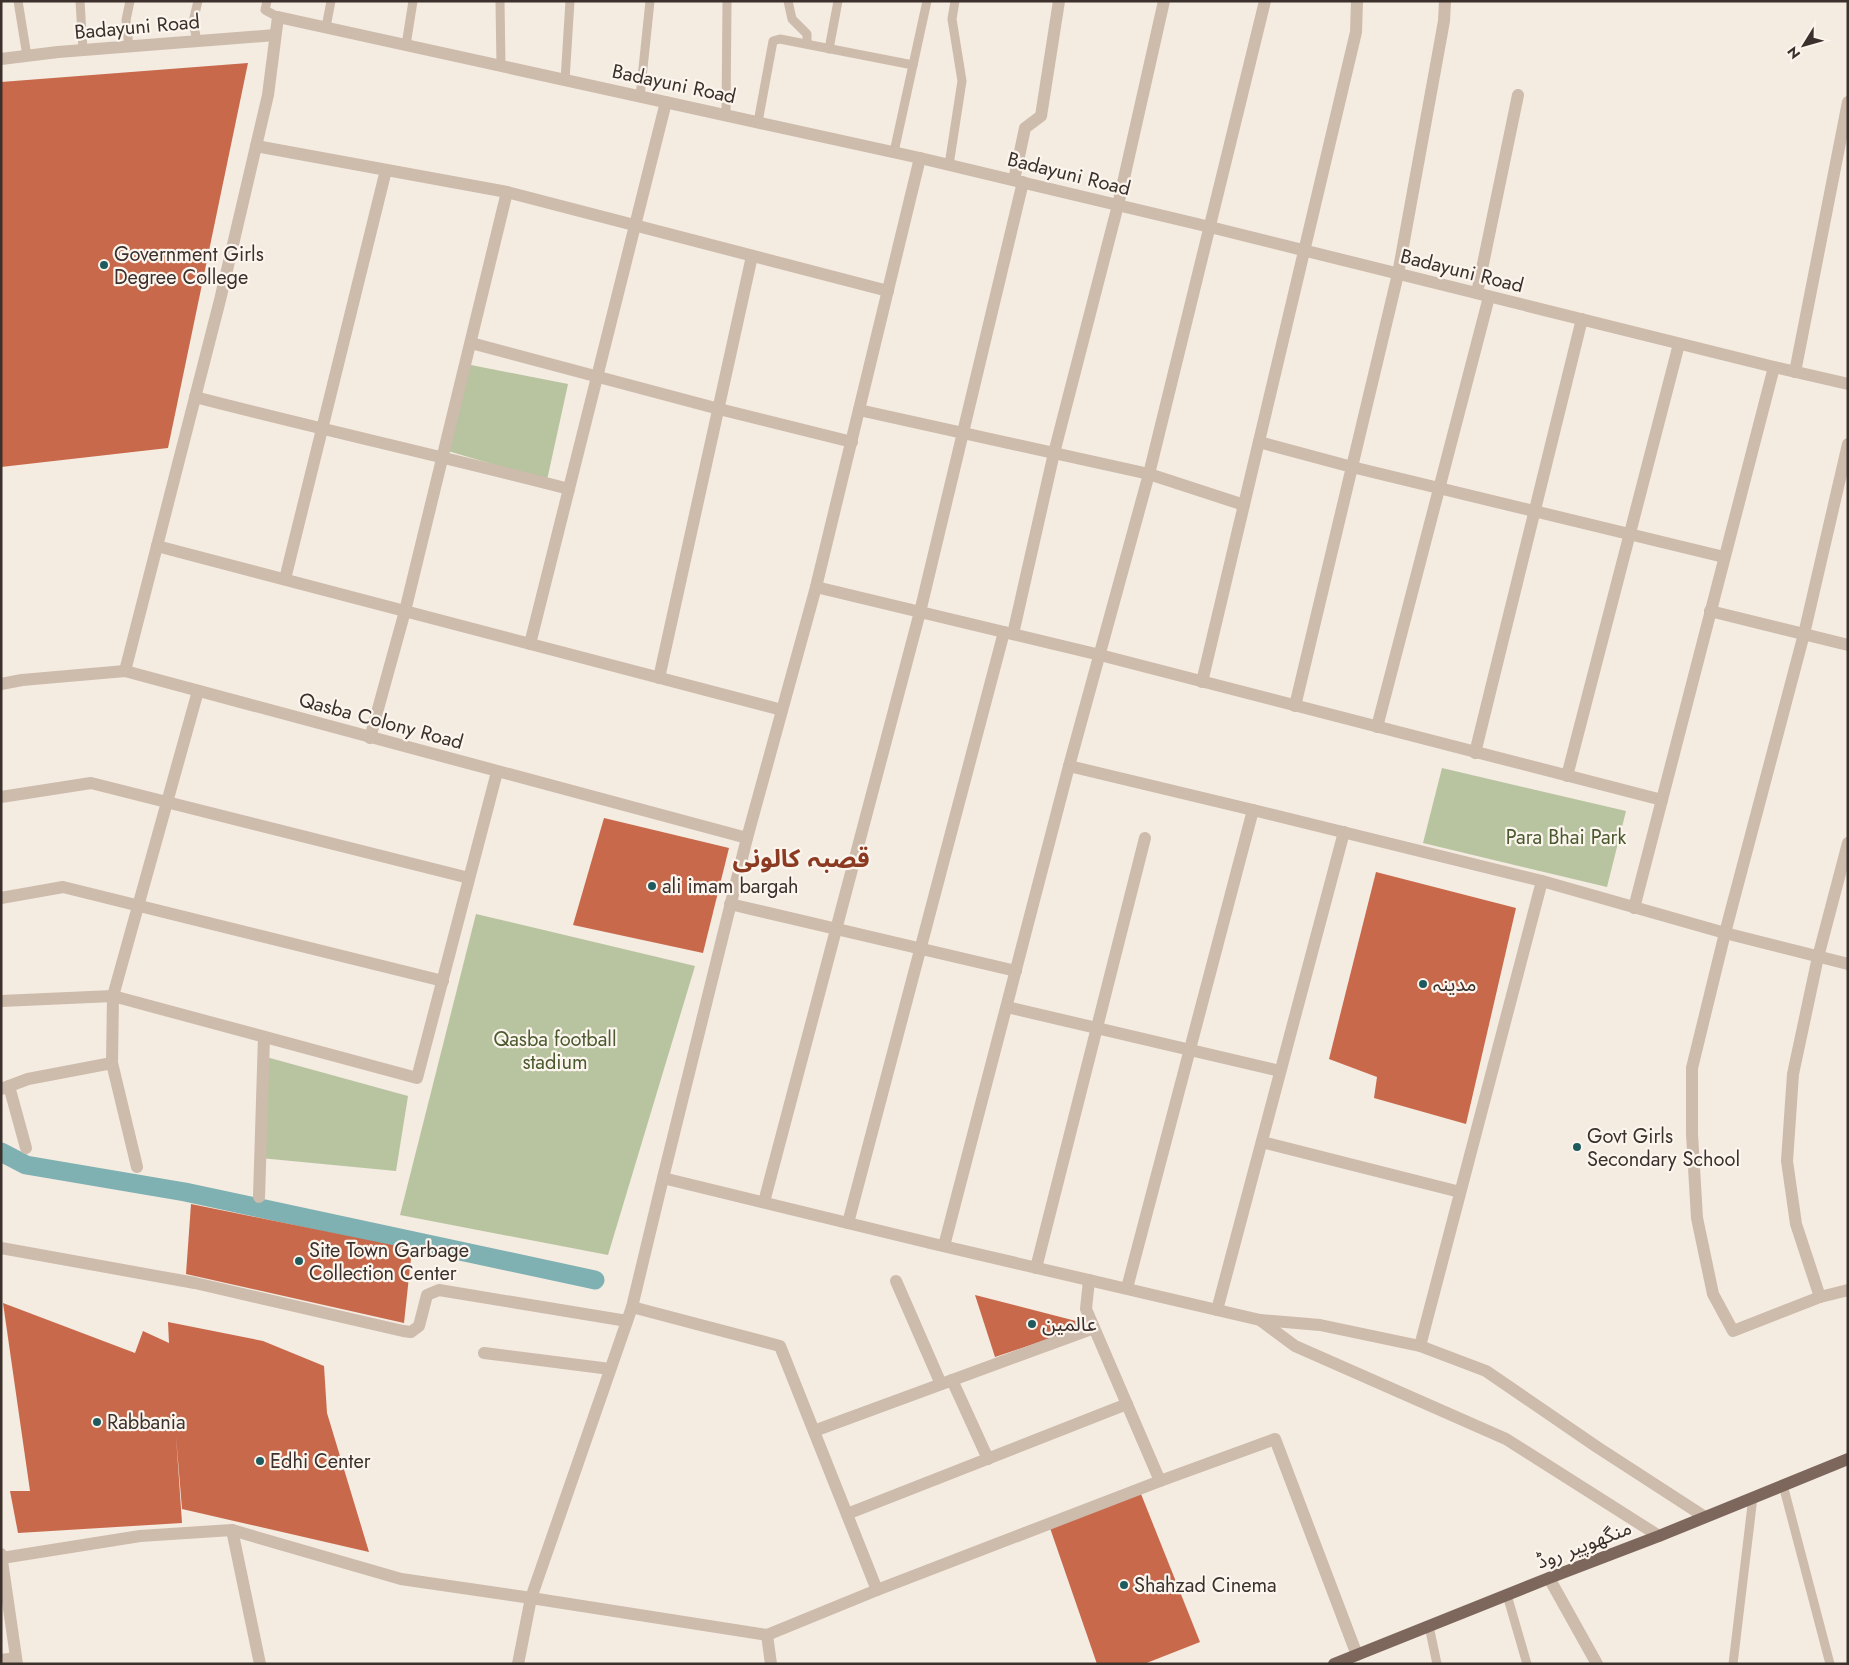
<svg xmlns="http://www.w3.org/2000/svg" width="1849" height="1665" viewBox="0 0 1849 1665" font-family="Jost,'Noto Sans Arabic',sans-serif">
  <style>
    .green { fill: #b8c4a0 }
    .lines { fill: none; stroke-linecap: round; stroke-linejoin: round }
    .canal { stroke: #7fb0b2; stroke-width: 19 }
    .building { fill: #c8694b }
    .service { stroke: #cdbbac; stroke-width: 9 }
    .minor { stroke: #cdbbac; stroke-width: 12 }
    .tertiary { stroke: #cdbbac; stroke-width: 12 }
    .primary { stroke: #7d675c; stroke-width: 12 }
    .poi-dot { fill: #1f5a5e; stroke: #fbf5ee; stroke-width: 2 }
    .labels { text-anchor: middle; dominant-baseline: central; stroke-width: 4.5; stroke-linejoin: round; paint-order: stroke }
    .street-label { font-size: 20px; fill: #3b302b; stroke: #fbf5ee }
    .poi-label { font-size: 20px; fill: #3b302b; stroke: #fbf5ee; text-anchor: start }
    .park-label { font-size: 20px; fill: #4a5a2e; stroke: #fbf5ee }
    .district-label { font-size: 25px; font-weight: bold; fill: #8c3b22; stroke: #fbf5ee }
  </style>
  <rect width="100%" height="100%" fill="#f4ebe1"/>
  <g class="green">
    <path d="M466,364L568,384L547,480L448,451Z"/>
    <path d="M1442,768L1626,811L1607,887L1423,843Z"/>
    <path d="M476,914L695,966L608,1255L400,1215Z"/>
    <path d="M259,1055L408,1096L396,1171L260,1158Z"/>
  </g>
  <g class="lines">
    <path class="canal" d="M1,1152L26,1165L185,1192L595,1280"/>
  </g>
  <g class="building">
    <path d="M248,63L168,448L1,467V82Z"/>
    <path d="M604,818L729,848L703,953L573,925Z"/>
    <path d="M1376,872L1516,908L1466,1124L1374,1098L1377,1077L1329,1059Z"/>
    <path d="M191,1204L412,1249L404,1323L186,1274Z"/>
    <path d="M975,1295L1076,1321L1081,1328L995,1357Z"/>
    <path d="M3,1303L135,1353L143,1331L169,1343L168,1322L263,1341L324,1366L327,1413L369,1552L182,1509L176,1436L182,1523L18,1533L10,1491H30Z"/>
    <path d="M1141,1494L1200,1642L1144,1664H1097L1050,1528Z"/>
  </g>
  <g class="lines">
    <g class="service">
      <path d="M18,1L27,56"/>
      <path d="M80,1L83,50"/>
      <path d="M267,1L265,10L278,17"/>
      <path d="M500,1L501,66"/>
      <path d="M788,1L792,19L807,34V44"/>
      <path d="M326,27L331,1"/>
      <path d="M197,41L193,22L198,1"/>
      <path d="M406,45L413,1"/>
      <path d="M129,47L126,20L130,1"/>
      <path d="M829,49L838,1"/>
      <path d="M565,80L570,1"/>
      <path d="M640,97L650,1"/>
      <path d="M726,115L727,1"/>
      <path d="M758,122L773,41L780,39L913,65"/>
      <path d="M894,152L927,1"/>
      <path d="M949,165L962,81L952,19L955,1"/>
      <path d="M1783,1485L1830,1664"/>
      <path d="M1507,1595L1527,1664"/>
      <path d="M1429,1626L1437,1664"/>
      <path d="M1733,1664L1753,1497"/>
    </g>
    <g class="minor">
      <path d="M256,146L507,192L888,291"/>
      <path d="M1014,180L1025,128L1041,116L1059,1"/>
      <path d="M1477,293L1518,95"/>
      <path d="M471,343L719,409L852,442"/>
      <path d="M1795,372L1848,102"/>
      <path d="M195,397C319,429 445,457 569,489"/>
      <path d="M859,410L1149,474L1244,505"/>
      <path d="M1259,442L1352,467L1724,557"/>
      <path d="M1848,444L1804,634L1725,933L1692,1068V1134L1697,1218L1713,1294L1733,1331L1820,1297L1848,1290"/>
      <path d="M157,546L782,710"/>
      <path d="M285,579L386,170"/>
      <path d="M816,587L1100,655L1662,800"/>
      <path d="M1710,611L1848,645"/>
      <path d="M1013,634L1054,453L1118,205L1164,1"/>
      <path d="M530,644L666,102"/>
      <path d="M659,678L752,256"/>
      <path d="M1202,682L1356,32L1357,1"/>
      <path d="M1295,706L1398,274L1444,21L1445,1"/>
      <path d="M1377,727L1489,297"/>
      <path d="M370,738L405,611L507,192"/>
      <path d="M1475,753L1582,319"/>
      <path d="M1069,766L1253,810L1542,881L1725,933L1848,964"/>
      <path d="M1567,776L1679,344"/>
      <path d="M1,797L91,783L469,878"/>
      <path d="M1,898L63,887L443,981"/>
      <path d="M730,904L1016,971"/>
      <path d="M1634,908L1774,367"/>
      <path d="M1,1001L113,996L417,1078L497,772"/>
      <path d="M1007,1007L1280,1071"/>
      <path d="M9,1086L26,1148"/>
      <path d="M1,1089L28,1079L112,1063"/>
      <path d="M1262,1142L1460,1192"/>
      <path d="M137,1167L112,1063L113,996L198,691"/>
      <path d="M259,1197L264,1037"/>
      <path d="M764,1202L920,612L1023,182"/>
      <path d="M848,1223L1004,632"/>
      <path d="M944,1246L1069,766L1149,474L1265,1"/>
      <path d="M1,1248L195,1283L403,1331L411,1332L419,1326L427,1295L439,1290L627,1321"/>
      <path d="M1036,1268L1145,838"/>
      <path d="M1089,1280L1086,1309L1160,1481"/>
      <path d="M896,1281L941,1384"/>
      <path d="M1127,1288L1253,810"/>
      <path d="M1820,1297L1796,1224L1787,1161L1793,1074L1818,957L1848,843"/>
      <path d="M632,1307L780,1346L877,1590"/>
      <path d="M1217,1310L1344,832"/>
      <path d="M1260,1320L1320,1325L1420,1346L1486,1371L1597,1447L1705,1517"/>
      <path d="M1420,1346L1542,881"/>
      <path d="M484,1353L610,1369"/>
      <path d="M952,1380L988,1459"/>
      <path d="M814,1431L1094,1328"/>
      <path d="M847,1514L1127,1404"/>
      <path d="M232,1530L260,1664"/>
      <path d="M2,1558L140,1536L232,1530L401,1579L531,1598L767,1635L877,1590L1160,1481L1275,1439L1357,1655"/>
      <path d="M1549,1578L1597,1664"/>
      <path d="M767,1635L771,1664"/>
      <path d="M1,1660L16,1658"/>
      <path d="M518,1664L531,1598L632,1307L663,1178"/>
    </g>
    <g class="tertiary">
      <path d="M1,59L58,52L275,35"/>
      <path d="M920,158L816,587L747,838L663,1178L930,1243L1260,1320L1295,1346L1506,1439L1659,1536"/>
      <path d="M125,671L220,300L268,95L278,17L920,158L1210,227L1774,367L1848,384"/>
      <path d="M1,684L22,680L125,671L747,838"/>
      <path d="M1,1554L17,1664"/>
    </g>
    <path class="primary" d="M1334,1664L1549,1578L1659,1536L1848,1459"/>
  </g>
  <g class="poi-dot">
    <circle cx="104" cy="265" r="5"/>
    <circle cx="652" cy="886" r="5"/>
    <circle cx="1423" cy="984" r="5"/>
    <circle cx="1577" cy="1147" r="5"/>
    <circle cx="299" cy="1261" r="5"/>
    <circle cx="1032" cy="1324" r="5"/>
    <circle cx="97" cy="1422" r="5"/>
    <circle cx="260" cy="1461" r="5"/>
    <circle cx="1124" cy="1585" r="5"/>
  </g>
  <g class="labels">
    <g class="street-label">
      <text transform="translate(137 27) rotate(-5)">Badayuni Road</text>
      <text transform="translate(674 84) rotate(12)">Badayuni Road</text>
      <text transform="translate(1069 174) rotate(14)">Badayuni Road</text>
      <text transform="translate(1462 271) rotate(14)">Badayuni Road</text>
      <text transform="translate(381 721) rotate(15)">Qasba Colony Road</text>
      <text transform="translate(1584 1545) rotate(-21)">منگھوپیر روڈ</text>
    </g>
    <g class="poi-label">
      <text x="114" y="254">Government Girls<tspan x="114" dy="23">Degree College</tspan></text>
      <text x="662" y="886">ali imam bargah</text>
      <text x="1433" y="984">مدینہ</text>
      <text x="1587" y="1136">Govt Girls<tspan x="1587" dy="23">Secondary School</tspan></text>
      <text x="309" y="1250">Site Town Garbage<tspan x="309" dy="23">Collection Center</tspan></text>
      <text x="1042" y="1324">عالمین</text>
      <text x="107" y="1422">Rabbania</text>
      <text x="270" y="1461">Edhi Center</text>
      <text x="1134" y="1585">Shahzad Cinema</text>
    </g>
    <g class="park-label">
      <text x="1566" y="837">Para Bhai Park</text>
      <text x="555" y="1039">Qasba football<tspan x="555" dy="23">stadium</tspan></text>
    </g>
    <g class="district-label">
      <text x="801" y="858">قصبہ کالونی</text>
    </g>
  </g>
  <rect width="1849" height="1665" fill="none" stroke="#3b302b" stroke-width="5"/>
  <g transform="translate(1804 45) rotate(233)" stroke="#fbf5ee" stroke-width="4" paint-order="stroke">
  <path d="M0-4L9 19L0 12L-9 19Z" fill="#3b302b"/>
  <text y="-8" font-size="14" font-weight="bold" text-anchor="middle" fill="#3b302b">N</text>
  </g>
</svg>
